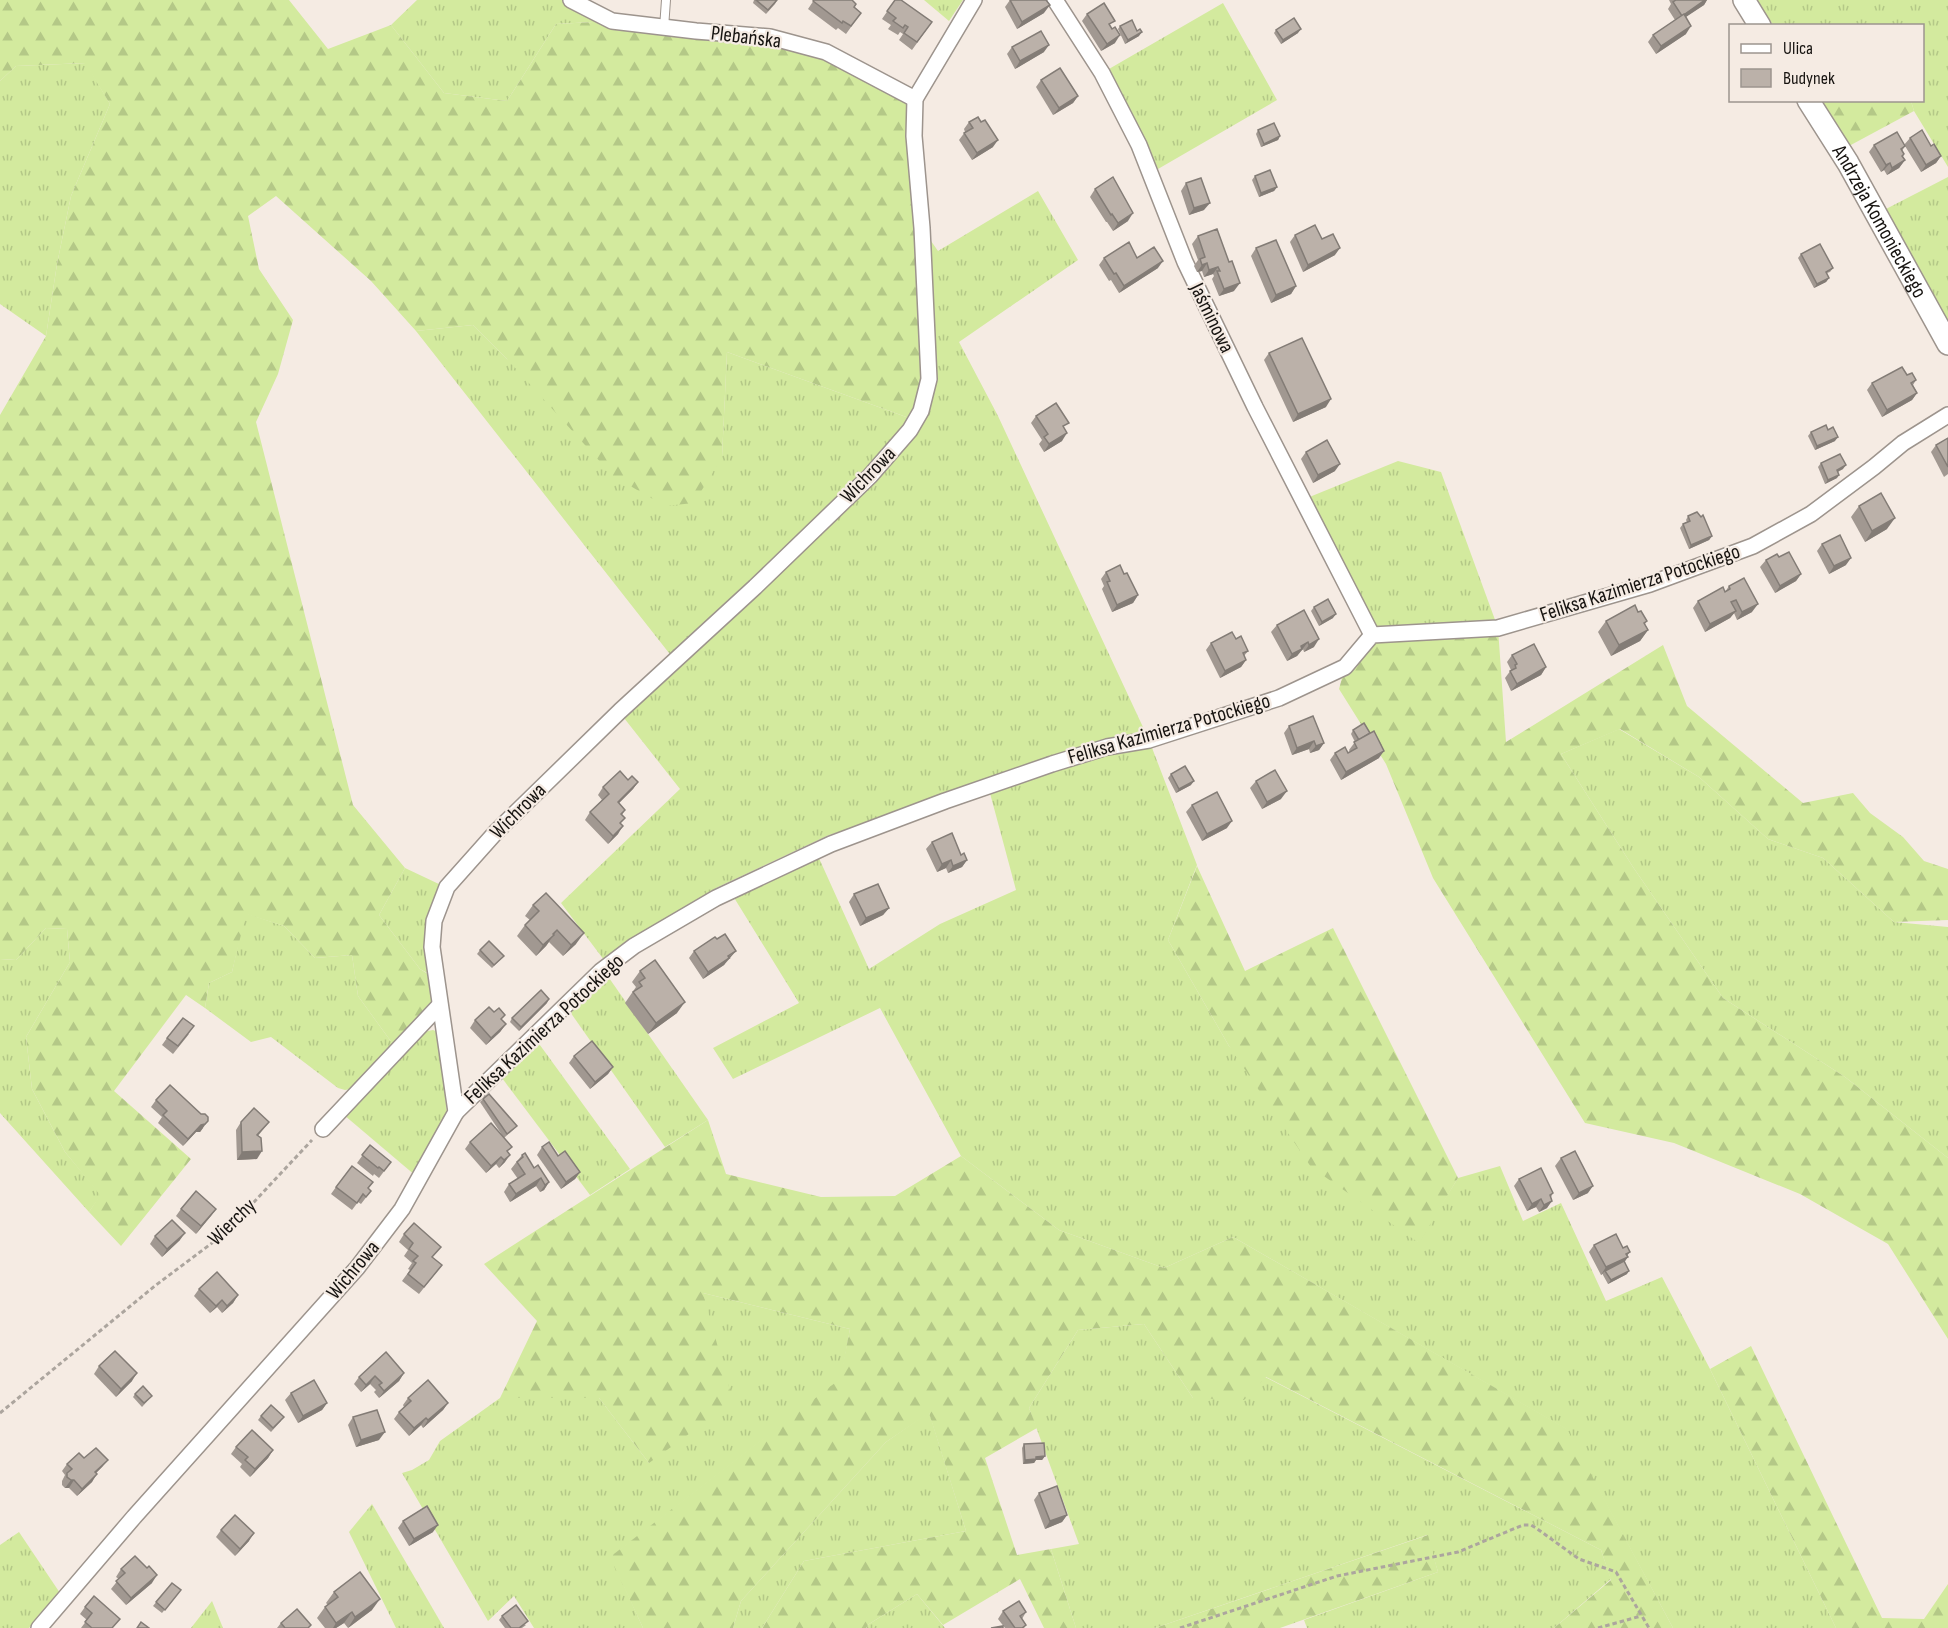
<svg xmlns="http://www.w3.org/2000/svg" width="1948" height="1628" viewBox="0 0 1948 1628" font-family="'Sofia Sans Condensed',sans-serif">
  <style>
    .grass { fill: url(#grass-tufts) }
    .forest { fill: url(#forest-firs) }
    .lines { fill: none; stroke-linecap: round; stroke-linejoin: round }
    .lane-casing { stroke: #9d948d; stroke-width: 10 }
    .street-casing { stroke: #9d948d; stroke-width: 18 }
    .secondary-casing { stroke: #9d948d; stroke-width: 24 }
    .path { stroke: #aca59e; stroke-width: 3; stroke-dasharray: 4.5 3; stroke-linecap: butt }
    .lane { stroke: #fff; stroke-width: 8 }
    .street { stroke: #fff; stroke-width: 15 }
    .secondary { stroke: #fff; stroke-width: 21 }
    .wall { fill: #a19891 }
    .shaded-wall { fill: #837c76 }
    .building { fill: #bbb1a9; stroke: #837c76; stroke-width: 1.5 }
    .labels { text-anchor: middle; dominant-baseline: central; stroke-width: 4.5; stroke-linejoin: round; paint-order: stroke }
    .street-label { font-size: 21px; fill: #161310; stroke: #f5ebe3 }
  </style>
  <defs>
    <pattern id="grass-tufts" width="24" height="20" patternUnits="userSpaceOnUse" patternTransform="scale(1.5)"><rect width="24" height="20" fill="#d3ea9e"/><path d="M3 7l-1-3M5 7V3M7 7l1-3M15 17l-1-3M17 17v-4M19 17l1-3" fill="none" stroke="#b4c887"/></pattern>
    <pattern id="forest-firs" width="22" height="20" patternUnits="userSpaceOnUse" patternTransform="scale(1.5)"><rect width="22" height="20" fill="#d3ea9e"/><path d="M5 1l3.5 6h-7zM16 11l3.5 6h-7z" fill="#b4c887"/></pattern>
  </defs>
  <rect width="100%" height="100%" fill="#f5ebe3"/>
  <g class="grass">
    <path d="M417,0H571L612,21L556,24L507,101L444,93L391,25Z"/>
    <path d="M924,0H963L949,21Z"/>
    <path d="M1757,0H1948V167L1914,111L1911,101L1922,100V26L1773,25Z"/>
    <path d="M1223,3L1277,100L1158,169L1128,109L1102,73Z"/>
    <path d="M86,63L110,104L71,196L57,264L46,336L0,304V81L16,66Z"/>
    <path d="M1948,177V324L1884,210Z"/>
    <path d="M1038,191L1078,260L959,342L998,416L1149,740L1197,865L1168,940L1229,1046L1418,1242L1458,1178L1500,1166L1523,1221L1561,1203L1606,1301L1662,1277L1710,1369L1836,1628H1673L1566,1429L1233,1237L1164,1268L1059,1230L961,1156L880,1008L733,1079L713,1048L799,1003L733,896L818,856L869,969L940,924L1016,890L987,782L893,815L829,835L716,888L632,938L604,960L561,903L680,789L624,718L680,667L416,331L473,325L507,359L722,457L727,352L909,418L922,228L938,251Z"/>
    <path d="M1398,461L1441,472L1498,628L1372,635L1307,498Z"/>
    <path d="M1619,729L1699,777L1768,839L1823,858L1894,922L1948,927V1158L1845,1077L1723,998L1633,867L1561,754Z"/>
    <path d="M405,868L441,885L431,975L420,969L379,915Z"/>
    <path d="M245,913L284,926L315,958L352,955L358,996L395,1047L356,1088L345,1090L338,1088L271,1037L251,1042L205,1008L209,983L232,972Z"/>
    <path d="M46,928L67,929L70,962L26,1037L32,1089L65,1152L101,1195L89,1212L0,1113V959L16,960Z"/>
    <path d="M607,975L708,1120L665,1147L568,1009Z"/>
    <path d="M433,1030L438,1032L447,1113L416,1176L344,1115L419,1036L428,1031Z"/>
    <path d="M537,1041L630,1169L590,1195L502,1078Z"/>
    <path d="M703,1293L850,1329L841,1379L611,1557L643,1628H534L514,1596L488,1621L402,1473L412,1470L429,1460L440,1441L500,1398H599L649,1463Z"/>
    <path d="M1144,1324L1193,1398L1265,1377L1601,1550L1611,1579L1554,1628H1307L1304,1620L1438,1572L1427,1535L1155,1628H1076L1051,1549L1079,1544L1029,1408L1078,1330Z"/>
    <path d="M929,1412L966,1531L804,1561L762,1628H733L741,1601L886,1442Z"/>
    <path d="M372,1504L444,1628H396L349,1532Z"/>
    <path d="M19,1532L60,1593L29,1628H0V1545Z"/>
    <path d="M917,1594L945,1628H866L869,1624Z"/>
    <path d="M212,1601L223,1628H191Z"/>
  </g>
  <g class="forest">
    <path d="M0,0H289L328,49L391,25L444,93L507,101L556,24L612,21L826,52L915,99L929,379L909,418L727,352L722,457L694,503L665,506L613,476L507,359L473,325L416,331L371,281L276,196L248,216L259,269L293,320L278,374L256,422L353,805L405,868L379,915L420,969L436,979L439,1006L395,1047L358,996L352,955L315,958L284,926L246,914L232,972L209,983L205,1008L186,995L114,1091L191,1159L121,1246L89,1212L100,1195L65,1152L32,1089L26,1037L70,962L67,929L46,928L16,960L0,959V415L46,336L57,264L71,196L110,104L85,63L16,66L0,81Z"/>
    <path d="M1820,101H1911L1914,111L1849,146Z"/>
    <path d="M1498,628L1506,742L1663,645L1687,706L1803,803L1853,793L1870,813L1903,837L1924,861L1948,869V920L1894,922L1823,858L1768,839L1699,777L1620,729L1561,754L1633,867L1723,998L1845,1077L1948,1158V1339L1888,1244L1800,1194L1674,1143L1585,1123L1433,878L1386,764L1339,689L1345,667L1372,635Z"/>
    <path d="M1197,866L1245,971L1333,928L1458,1178L1419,1243L1311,1167L1229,1046L1168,940Z"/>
    <path d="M708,1120L726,1174L821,1197L895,1196L961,1156L1059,1230L1164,1268L1233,1237L1567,1429L1673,1628H1554L1611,1580L1601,1550L1266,1377L1244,1400L1193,1398L1144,1324L1078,1330L1029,1408L1037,1428L985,1458L1017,1555L1051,1549L1076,1628H1044L1020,1579L943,1625L917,1594L869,1624L866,1628H762L804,1561L966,1531L929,1413L886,1442L741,1601L733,1628H643L610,1557L840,1379L850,1329L703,1293L733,1402L649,1463L599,1398H500L537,1321L484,1264Z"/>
    <path d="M1751,1346L1882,1618L1924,1619L1948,1584V1628H1836L1710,1369Z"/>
    <path d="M1428,1535L1438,1572L1280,1628H1155Z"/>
  </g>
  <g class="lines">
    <g class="lane-casing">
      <path id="lane" d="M664,28L666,0"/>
    </g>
    <g class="street-casing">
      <g id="street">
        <path d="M571,0L612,21L696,31L770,37L826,52L915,99"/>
        <path d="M1055,0L1102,73L1139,145L1185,262L1255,407L1372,635"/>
        <path d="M456,1112L601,971L634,946L716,898L831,844L945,801L1052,764L1107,747L1149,740L1279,698L1345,667L1372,635L1498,628L1650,584L1753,546L1811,514L1874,467L1903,443L1948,415"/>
        <path d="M323,1129L439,1006"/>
        <path d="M39,1628L134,1517L357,1268L402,1209L456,1112L432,947L434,921L447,887L496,832L620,711L755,587L870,476L910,430L921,411L929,379L922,228L914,136L915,99L974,0"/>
      </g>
    </g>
    <g class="secondary-casing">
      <g id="secondary">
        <path d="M1744,0L1760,26"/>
        <path id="s1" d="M1808,100L1848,163L1948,344"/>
      </g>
    </g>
    <g class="path">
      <path d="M0,1413L156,1285L224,1234L312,1140"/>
      <path d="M1180,1628L1337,1576L1458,1552L1523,1525H1531L1536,1528L1579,1559L1616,1572L1649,1628"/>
      <path d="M1598,1628L1641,1616"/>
    </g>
    <use href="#lane" class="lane"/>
    <use href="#street" class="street"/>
    <use href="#secondary" class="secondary"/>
  </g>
  <g class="wall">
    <path d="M754,0H777L775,4L766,14L753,3Z"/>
    <path d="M814,0L854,7L861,13L846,34L838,28L836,30L808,9Z"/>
    <path d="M895,0L932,22L912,50L899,40L903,34L900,32L898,35L888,29L891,25L882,19Z"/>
    <path d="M1010,0L1044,13L1017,29L1005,7Z"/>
    <path d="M1669,0H1707L1704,5L1685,17L1686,34L1656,54L1648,42L1653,35L1675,20L1668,9L1671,4Z"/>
    <path d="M1087,14L1111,27L1115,43L1101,51L1082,21Z"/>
    <path d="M1120,26L1139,36L1125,44L1118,29Z"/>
    <path d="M1276,30L1298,33L1281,44L1274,33Z"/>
    <path d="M1012,47L1044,52L1015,69L1007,54Z"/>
    <path d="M1041,80L1078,96L1073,103L1053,115L1036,87Z"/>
    <path d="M969,122L993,147L972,160L959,140L965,132L964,129Z"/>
    <path d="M1258,130L1280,136L1278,140L1261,147L1256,134Z"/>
    <path d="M1910,138L1931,146L1941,156L1936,163L1921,172L1905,146L1902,151L1904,154L1903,157L1905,160L1899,168L1887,175L1884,170L1881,172L1869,152L1874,145H1904Z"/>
    <path d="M1255,176L1277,187L1274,191L1259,197L1252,180Z"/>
    <path d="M1186,183L1204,210L1189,215L1181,191Z"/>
    <path d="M1095,189L1128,221L1113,231L1107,222H1106L1090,197Z"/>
    <path d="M1295,235L1322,239L1335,255L1303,272L1290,242Z"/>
    <path d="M1198,236L1234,291L1219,296L1212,279L1214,276L1213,274L1204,277L1202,271L1197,272L1194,266L1198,260L1192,244Z"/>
    <path d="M1256,248L1296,286L1291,294L1271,303L1251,256Z"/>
    <path d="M1801,254L1833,268L1830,272L1827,273L1829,278L1826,282L1814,288L1798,258Z"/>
    <path d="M1104,258H1137L1158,268L1119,293L1111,280L1109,281L1099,265Z"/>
    <path d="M1269,353L1326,407L1293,422L1264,360Z"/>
    <path d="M1907,375L1916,380L1913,385L1917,393L1912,400L1882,417L1867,390L1872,383Z"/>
    <path d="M1036,416L1064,428L1062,441L1044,452L1039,444L1042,440L1031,423Z"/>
    <path d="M1828,430L1835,441L1815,450L1808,436L1811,432Z"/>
    <path d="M1948,438V474L1944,477L1931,452L1936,445Z"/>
    <path d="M1306,452L1335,471L1313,483L1301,459Z"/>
    <path d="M1821,463L1843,469L1838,472L1837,478L1825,484L1818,467Z"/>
    <path d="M1859,506L1887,529L1865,542L1851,517Z"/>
    <path d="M1688,516L1712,536L1709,540L1689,549L1680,528L1683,524L1687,522L1686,520Z"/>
    <path d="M1822,544L1846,565L1829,574L1817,551Z"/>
    <path d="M1779,557L1801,574L1796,581L1775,593L1760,567L1766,560Z"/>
    <path d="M1106,572L1124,574L1138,595L1133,603L1112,612L1102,589L1104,586L1101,579Z"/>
    <path d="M1729,586L1752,612L1737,620L1734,613L1730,618L1705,632L1693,608L1698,601L1725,592Z"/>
    <path d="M1314,607L1333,618L1319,626L1311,611Z"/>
    <path d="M1304,610L1314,647L1304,652L1303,649L1297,656L1287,661L1271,632L1277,625Z"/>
    <path d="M1638,612L1647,621L1645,624L1648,630L1640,641L1611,656L1598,632L1606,621Z"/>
    <path d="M1236,639L1248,651L1244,656L1246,660L1241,667L1220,678L1206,650L1211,643Z"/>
    <path d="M1512,655L1546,667L1541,675L1511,691L1505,678L1511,670L1507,662Z"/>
    <path d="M1289,726L1324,743L1319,750L1310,753L1309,749L1292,755L1284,733Z"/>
    <path d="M1353,730L1379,758L1341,780L1330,760L1335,753H1348L1350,752L1349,750L1355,742L1351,734Z"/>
    <path d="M1171,774L1191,785L1176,793L1168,778Z"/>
    <path d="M628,780L638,782L633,789L619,803L625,810L622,815L618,834L608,844L585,820L590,812L602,800L598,795L603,787Z"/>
    <path d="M1256,781L1281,799L1262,809L1250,788Z"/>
    <path d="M1192,805L1227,828L1202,841L1186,812Z"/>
    <path d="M932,842L961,855L967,860L962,867L948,873L946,868L937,872L926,849Z"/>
    <path d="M854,894L889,908L883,915L860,926L849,902Z"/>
    <path d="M533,905L576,944L563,956L549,942L546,946L536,956L517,936L525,925L530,920L525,916Z"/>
    <path d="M480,950L501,959L492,968L477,954Z"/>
    <path d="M694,951L731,958L727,960L724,965L703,979L689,958Z"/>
    <path d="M640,971L677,1013L648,1034L625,1003L636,987L632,982Z"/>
    <path d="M547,1003L519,1031L510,1022L512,1018Z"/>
    <path d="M475,1020H502L506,1024L500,1032L486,1045L470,1028Z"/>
    <path d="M189,1034L173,1054L162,1045L167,1038Z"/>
    <path d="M574,1056L613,1067L608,1074L590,1089L569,1063Z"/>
    <path d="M483,1099L514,1129L504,1138L480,1102Z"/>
    <path d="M156,1100L203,1128L200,1132H196L183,1146L158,1123L162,1117L151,1107Z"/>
    <path d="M241,1122H269L258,1136L257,1159L237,1160L236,1130Z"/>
    <path d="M470,1142L508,1152L505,1162L499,1168L496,1164L486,1173L465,1149Z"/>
    <path d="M370,1145L391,1162L379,1178L374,1174L373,1176L357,1163Z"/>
    <path d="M542,1147L558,1156L580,1172L575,1179L561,1189L537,1155Z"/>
    <path d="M522,1155L549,1182L544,1190L540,1192L536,1186L510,1202L504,1192L509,1184L518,1179L511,1169Z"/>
    <path d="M1561,1158L1588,1193L1573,1200L1555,1166Z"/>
    <path d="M1519,1179L1553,1193L1551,1197L1547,1208L1539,1212L1536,1207L1527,1211L1514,1186Z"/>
    <path d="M336,1187L368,1188L371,1191L361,1204L358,1202L352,1210L331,1194Z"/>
    <path d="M181,1209H216L196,1234L176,1216Z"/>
    <path d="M404,1234L442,1265L419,1294L402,1281L410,1270L408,1269L412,1263L404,1256L408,1250L399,1242Z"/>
    <path d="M155,1236L180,1240L162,1257L150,1244Z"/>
    <path d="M1594,1245L1623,1248L1627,1256L1625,1261L1627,1274L1608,1284L1603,1275V1274L1601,1275L1589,1252Z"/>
    <path d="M199,1289L238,1295L233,1303L222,1313L217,1307L210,1313L194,1296Z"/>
    <path d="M99,1366L132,1381L116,1397L94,1374Z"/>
    <path d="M404,1373L399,1381L379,1398L374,1392L376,1390L370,1384L361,1392L354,1384L359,1377Z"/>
    <path d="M291,1393L327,1403L322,1410L298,1423L285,1400Z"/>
    <path d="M135,1394L152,1396L142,1407L133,1397Z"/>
    <path d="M408,1398L448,1403L443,1410L423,1428L421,1425L409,1436L394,1419L399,1412L404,1407L403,1405Z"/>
    <path d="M261,1416L281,1421L271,1432L258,1420Z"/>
    <path d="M353,1417L379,1440L356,1447L348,1425Z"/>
    <path d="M1024,1444L1045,1456L1042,1460H1036L1034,1463L1023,1464L1022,1448Z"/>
    <path d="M236,1447L273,1450L268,1458L250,1477L240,1467L242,1464L231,1454Z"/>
    <path d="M84,1458L108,1460L102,1467L96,1473L92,1482L77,1496L69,1488H65L62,1485V1481L65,1475L62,1471L67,1464Z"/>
    <path d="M1039,1493L1067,1515L1062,1522L1045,1529L1034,1500Z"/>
    <path d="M403,1521L433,1532L409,1546L398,1528Z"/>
    <path d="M221,1530L249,1541L235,1556L216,1537Z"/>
    <path d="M121,1569L152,1583L126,1605L111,1589L119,1579L116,1577Z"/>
    <path d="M172,1583L181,1590L162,1613L153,1606Z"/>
    <path d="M334,1592L372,1610L348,1628L344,1623L336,1628H325L317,1618L325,1607L328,1605L326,1603Z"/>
    <path d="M85,1607L113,1628H81L87,1620L80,1614Z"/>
    <path d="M1003,1611L1026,1612L1022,1619L1026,1625L1024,1628H1005L998,1619Z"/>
    <path d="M502,1616L526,1625L522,1628H505L499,1620Z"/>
    <path d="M281,1623L309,1628H277Z"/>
  </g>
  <g class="shaded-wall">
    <path d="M1705,0H1707L1704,5L1677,23L1682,16Z"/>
    <path d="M1050,5L1044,13L1017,29L1022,22Z"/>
    <path d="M1691,26L1686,34L1656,54L1661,46Z"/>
    <path d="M1301,29L1298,33L1281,44L1283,40Z"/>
    <path d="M1142,32L1139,36L1125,44L1128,40Z"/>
    <path d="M1120,35L1115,43L1101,51L1107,44Z"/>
    <path d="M1049,45L1044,52L1015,69L1020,61Z"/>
    <path d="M1078,96L1073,103L1053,115L1059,108Z"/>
    <path d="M1280,136L1278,140L1261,147L1264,144Z"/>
    <path d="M998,140L993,147L972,160L977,153Z"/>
    <path d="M1941,156L1936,163L1921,172L1926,165Z"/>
    <path d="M1905,160L1899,168L1887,175L1892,168Z"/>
    <path d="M1890,163L1884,170L1881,172L1886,165Z"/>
    <path d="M1277,187L1274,191L1259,197L1261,193Z"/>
    <path d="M1210,203L1204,210L1189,215L1194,208Z"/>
    <path d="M1133,213L1128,221L1113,231L1118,223Z"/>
    <path d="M1340,248L1335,255L1303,272L1308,265Z"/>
    <path d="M1163,261L1158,268L1119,293L1124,286Z"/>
    <path d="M1207,263L1202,271L1197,272L1202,265Z"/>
    <path d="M1218,267L1213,274L1204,277L1209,270Z"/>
    <path d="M1829,278L1826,282L1814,288L1817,284Z"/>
    <path d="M1240,283L1234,291L1219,296L1224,289Z"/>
    <path d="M1296,286L1291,294L1271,303L1276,295Z"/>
    <path d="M1917,393L1912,400L1882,417L1887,410Z"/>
    <path d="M1331,399L1326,407L1293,422L1298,414Z"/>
    <path d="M1067,433L1062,441L1044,452L1049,444Z"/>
    <path d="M1838,437L1835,441L1815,450L1817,446Z"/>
    <path d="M1340,464L1335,471L1313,483L1318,475Z"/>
    <path d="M1846,465L1843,469L1834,473L1837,470Z"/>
    <path d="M1839,475L1837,478L1825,484L1828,480Z"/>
    <path d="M1895,518L1887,529L1865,542L1872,531Z"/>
    <path d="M1712,536L1709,540L1689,549L1691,545Z"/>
    <path d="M1851,558L1846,565L1829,574L1834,566Z"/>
    <path d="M1801,574L1796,581L1775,593L1780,586Z"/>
    <path d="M1138,595L1133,603L1112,612L1117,605Z"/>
    <path d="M1758,604L1752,612L1737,620L1742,612Z"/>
    <path d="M1736,611L1730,618L1705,632L1710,624Z"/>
    <path d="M1336,614L1333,618L1319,626L1322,622Z"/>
    <path d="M1648,630L1640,641L1611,656L1619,645Z"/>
    <path d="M1319,639L1314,647L1304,652L1309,645Z"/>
    <path d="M1308,642L1297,656L1287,661L1292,654L1301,646Z"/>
    <path d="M1246,660L1241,667L1220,678L1225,671Z"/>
    <path d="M1546,667L1541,675L1511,691L1517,684Z"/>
    <path d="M1314,741L1309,749L1292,755L1297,748Z"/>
    <path d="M1324,743L1319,750L1310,753L1316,746Z"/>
    <path d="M1384,751L1379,758L1341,780L1346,772Z"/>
    <path d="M1194,781L1191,785L1176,793L1179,789Z"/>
    <path d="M638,782L633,789L612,810L618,802Z"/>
    <path d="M1287,791L1281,799L1262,809L1267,802Z"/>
    <path d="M1232,821L1227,828L1202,841L1207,834Z"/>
    <path d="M623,826L618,834L608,844L613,836Z"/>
    <path d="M951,860L946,868L937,872L942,864Z"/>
    <path d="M967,860L962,867L948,873L953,866Z"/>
    <path d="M889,908L883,915L860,926L866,918Z"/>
    <path d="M557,930L546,946L536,956L543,945Z"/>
    <path d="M584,933L576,944L563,956L571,945Z"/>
    <path d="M736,951L724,965L703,979L708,972Z"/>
    <path d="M549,999L547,1003L519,1031L521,1027Z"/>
    <path d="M685,1002L677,1013L648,1034L656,1023Z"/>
    <path d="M506,1024L500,1032L486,1045L491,1038Z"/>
    <path d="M613,1067L608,1074L590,1089L595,1082Z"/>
    <path d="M208,1121L200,1132H196L183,1146L188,1139L201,1125Z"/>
    <path d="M262,1151L257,1159L237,1160L242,1152Z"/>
    <path d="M510,1155L505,1162L499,1168L504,1160Z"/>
    <path d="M501,1157L496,1164L486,1173L491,1166Z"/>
    <path d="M580,1172L575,1179L561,1189L566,1182Z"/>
    <path d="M541,1178L536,1186L510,1202L516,1194Z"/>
    <path d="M549,1182L544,1190L540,1192L545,1185Z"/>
    <path d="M1593,1186L1588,1193L1573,1200L1579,1193Z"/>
    <path d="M1541,1199L1536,1207L1527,1211L1532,1204Z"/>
    <path d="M1552,1201L1547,1208L1539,1212L1544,1205Z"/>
    <path d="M216,1209L211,1216L196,1234L201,1226Z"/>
    <path d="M185,1233L180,1240L162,1257L167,1249Z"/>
    <path d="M1630,1252L1625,1258L1628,1257L1623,1264L1605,1271L1601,1275L1606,1267Z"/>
    <path d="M1629,1271L1627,1274L1608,1284L1611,1280Z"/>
    <path d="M238,1295L233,1303L222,1313L227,1306Z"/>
    <path d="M222,1300L217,1307L210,1313L216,1306Z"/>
    <path d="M137,1373L132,1381L116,1397L121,1389Z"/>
    <path d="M404,1373L399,1381L379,1398L384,1391Z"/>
    <path d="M375,1376L370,1384L361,1392L366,1385Z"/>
    <path d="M327,1403L322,1410L298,1423L303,1416Z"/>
    <path d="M448,1403L443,1410L423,1428L428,1420Z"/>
    <path d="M426,1418L421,1425L409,1436L414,1428Z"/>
    <path d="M385,1432L379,1440L356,1447L361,1440Z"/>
    <path d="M273,1450L268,1458L250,1477L255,1469Z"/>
    <path d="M1045,1456L1042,1460H1036L1034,1463L1023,1464L1025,1460L1036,1457Z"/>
    <path d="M108,1460L102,1467L90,1479L95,1472Z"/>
    <path d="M97,1474L92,1482L77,1496L82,1489Z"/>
    <path d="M71,1480H74L69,1488H65Z"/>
    <path d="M1067,1515L1062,1522L1045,1529L1050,1521Z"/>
    <path d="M438,1525L433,1532L409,1546L414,1539Z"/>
    <path d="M254,1533L249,1541L235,1556L240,1549Z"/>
    <path d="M157,1575L152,1583L126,1605L131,1598Z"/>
    <path d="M380,1599L372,1610L348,1628L355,1617Z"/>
    <path d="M352,1612L344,1623L336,1628H333L336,1623Z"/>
  </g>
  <g class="building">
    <path d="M756,0H777L768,10Z"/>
    <path d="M814,0H852L856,4L854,7L861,13L851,26L843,21L842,23L813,1Z"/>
    <path d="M895,0H901L932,22L917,42L904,33L908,27L905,25L903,28L893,21L896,18L887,11Z"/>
    <path d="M1010,0H1046L1050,5L1022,22Z"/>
    <path d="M1676,0H1705L1682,16L1673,2Z"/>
    <path d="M1104,3L1115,21L1109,24L1112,29L1115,27L1120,35L1107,44L1087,14Z"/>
    <path d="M1684,14L1691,26L1661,46L1653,35Z"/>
    <path d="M1294,18L1301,29L1283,40L1276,30Z"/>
    <path d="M1132,20L1137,31L1140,29L1142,32L1128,40L1120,26Z"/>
    <path d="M1041,31L1049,45L1020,61L1012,47Z"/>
    <path d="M1060,68L1078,96L1059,108L1041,80Z"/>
    <path d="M978,117L981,122L985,120L998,140L977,153L964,133L973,128L969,122Z"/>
    <path d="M1274,123L1280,136L1264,144L1258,130Z"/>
    <path d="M1922,130L1931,146L1934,144L1941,156L1926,165L1910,138Z"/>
    <path d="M1897,132L1905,146L1901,149L1904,154L1902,156L1905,160L1892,168L1890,163L1886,165L1874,145Z"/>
    <path d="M1270,170L1277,187L1261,193L1255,176Z"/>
    <path d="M1113,177L1133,213L1118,223L1112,214L1111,215L1095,189Z"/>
    <path d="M1201,178L1210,203L1194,208L1186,183Z"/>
    <path d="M1315,225L1322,239L1333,234L1340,248L1308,265L1295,235Z"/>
    <path d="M1217,229L1229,262L1232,261L1240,283L1224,289L1217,271H1220L1218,267L1209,270L1207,263L1202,265L1200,259L1205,257L1198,236Z"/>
    <path d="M1276,240L1296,286L1276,295L1256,248Z"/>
    <path d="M1129,242L1137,258L1154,247L1163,261L1124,286L1116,273L1114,274L1104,258Z"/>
    <path d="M1820,244L1833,268L1826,272L1829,278L1817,284L1801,254Z"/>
    <path d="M1302,338L1331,399L1298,414L1269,353Z"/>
    <path d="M1902,367L1907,375L1912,373L1916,380L1911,383L1917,393L1887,410L1872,383Z"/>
    <path d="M1056,403L1069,423L1063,426L1067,433L1049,444L1044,437L1048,434L1036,416Z"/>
    <path d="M1826,425L1828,430L1833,427L1838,437L1817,446L1811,432Z"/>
    <path d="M1948,438V467L1936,445Z"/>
    <path d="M1327,440L1340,464L1318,475L1306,452Z"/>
    <path d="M1840,454L1846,465L1837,470L1839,475L1828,480L1821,463Z"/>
    <path d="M1881,493L1895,518L1872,531L1859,506Z"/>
    <path d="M1697,512L1701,517L1703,515L1712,536L1691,545L1683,524L1690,521L1688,516Z"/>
    <path d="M1840,535L1851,558L1834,566L1822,544Z"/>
    <path d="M1789,552L1801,574L1780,586L1766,560L1777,554L1779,557Z"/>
    <path d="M1120,565L1124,574L1127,573L1138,595L1117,605L1107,582L1110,581L1106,572Z"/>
    <path d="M1744,578L1758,604L1742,612L1736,600L1731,602L1736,611L1710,624L1698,601L1723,587L1725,592L1730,589L1729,586Z"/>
    <path d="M1328,599L1336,614L1322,622L1314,607Z"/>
    <path d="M1635,605L1638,612L1641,611L1647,621L1644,623L1648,630L1619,645L1606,621Z"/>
    <path d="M1304,610L1319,639L1309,645L1308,642L1301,646L1302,649L1292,654L1277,625Z"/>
    <path d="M1232,632L1236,639L1241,636L1248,651L1243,653L1246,660L1225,671L1211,643Z"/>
    <path d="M1534,644L1546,667L1517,684L1510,671L1516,668L1515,665L1517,664L1512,655Z"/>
    <path d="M1313,716L1324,743L1316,746L1314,741L1297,748L1289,726Z"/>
    <path d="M1364,723L1370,733L1359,740L1353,730Z"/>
    <path d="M1374,731L1384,751L1346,772L1335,753L1345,747L1348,753L1357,748L1354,742Z"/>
    <path d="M1185,766L1194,781L1179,789L1171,774Z"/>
    <path d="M1275,770L1287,791L1267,802L1256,781Z"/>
    <path d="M620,771L628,780L632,776L638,782L618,802L625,810L621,814L625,818L620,823L623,826L613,836L590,812L609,794L603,787Z"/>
    <path d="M1217,792L1232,821L1207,834L1192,805Z"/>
    <path d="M952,833L961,855L964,853L967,860L953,866L951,860L942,864L932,842Z"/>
    <path d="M878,884L889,908L866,918L854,894Z"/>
    <path d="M546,893L584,933L571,945L557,930L553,934L554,935L543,945L525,925L539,911L533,905Z"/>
    <path d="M725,934L736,951L728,956L729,958L708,972L694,951L715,937L717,939Z"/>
    <path d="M489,941L504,956L494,965L480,950Z"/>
    <path d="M655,960L685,1002L656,1023L633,992L642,986L639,982L645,978L640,971Z"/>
    <path d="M541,990L549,999L521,1027L512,1018Z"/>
    <path d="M489,1007L494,1012L499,1008L505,1015L501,1019L506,1024L491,1038L475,1020Z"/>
    <path d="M183,1018L194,1026L178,1046L167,1038Z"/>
    <path d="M592,1041L613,1067L595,1082L574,1056Z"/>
    <path d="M170,1085L201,1114H205L208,1117V1121L205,1124L201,1125L188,1139L163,1115L167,1111L156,1100Z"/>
    <path d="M489,1094L517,1126L507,1134L483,1099Z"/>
    <path d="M254,1108L269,1122L257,1135L261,1138L262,1151L242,1152L241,1122Z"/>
    <path d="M491,1123L512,1147L507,1151L510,1155L504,1160L501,1157L491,1166L470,1142Z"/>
    <path d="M549,1142L558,1156L565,1151L580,1172L566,1182L542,1147Z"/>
    <path d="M370,1145L391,1162L384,1171L379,1167L378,1168L362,1155Z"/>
    <path d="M1575,1151L1593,1186L1579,1193L1561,1158Z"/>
    <path d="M525,1153L534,1168L538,1165L549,1182L545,1185L541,1178L516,1194L509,1184L525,1174L517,1162L523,1157L522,1155Z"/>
    <path d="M352,1166L373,1182L368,1188L371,1191L366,1197L363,1194L357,1203L336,1187Z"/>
    <path d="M1541,1168L1553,1193L1550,1195L1552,1201L1544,1205L1541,1199L1532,1204L1519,1179Z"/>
    <path d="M196,1191L216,1209L201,1226L181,1209Z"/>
    <path d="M172,1220L185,1233L167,1249L155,1236Z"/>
    <path d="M414,1223L441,1247L432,1257L442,1265L424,1287L408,1274L416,1263L413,1261L418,1256L409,1249L413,1243L404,1234Z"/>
    <path d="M1616,1234L1623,1248L1627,1246L1630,1252L1626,1254L1628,1257L1606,1267L1594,1245Z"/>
    <path d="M1624,1261L1629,1271L1611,1280L1605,1271Z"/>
    <path d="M217,1272L238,1295L227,1306L222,1300L216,1306L199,1289Z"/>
    <path d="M115,1351L137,1373L121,1389L99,1366Z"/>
    <path d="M386,1352L404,1373L384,1391L379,1385L382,1383L375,1376L366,1385L359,1377Z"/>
    <path d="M314,1380L327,1403L303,1416L291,1393Z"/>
    <path d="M428,1380L448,1403L428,1420L426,1418L414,1428L399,1412L411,1401L408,1398Z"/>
    <path d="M143,1386L152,1396L144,1403L135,1394Z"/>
    <path d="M271,1405L284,1417L273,1428L261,1416Z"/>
    <path d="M377,1410L385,1432L361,1440L353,1417Z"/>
    <path d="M252,1430L273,1450L255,1469L245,1460L248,1457L236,1447Z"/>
    <path d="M1044,1443L1045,1456L1036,1457V1459L1025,1460L1024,1444Z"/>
    <path d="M96,1448L108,1460L95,1472L97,1474L82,1489L74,1480H71L67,1477V1473L72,1469L67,1464L79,1453L84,1458Z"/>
    <path d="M1057,1486L1067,1515L1050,1521L1039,1493Z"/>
    <path d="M427,1506L438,1525L414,1539L403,1521Z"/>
    <path d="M235,1515L254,1533L240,1549L221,1530Z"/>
    <path d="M135,1556L147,1568L149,1566L157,1575L131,1598L116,1581L125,1573L121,1569Z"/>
    <path d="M360,1572L380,1599L355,1617L352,1612L336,1623L325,1607L338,1597L334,1592Z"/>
    <path d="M172,1583L181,1590L165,1610L156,1602Z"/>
    <path d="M94,1596L120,1619L112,1628H92L85,1622L92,1613L85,1607Z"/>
    <path d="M1019,1601L1026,1612L1020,1616L1026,1625L1022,1628H1015L1003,1611Z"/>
    <path d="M516,1605L528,1621L519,1628H511L502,1616Z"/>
    <path d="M297,1609L311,1625L308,1628H285L281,1623Z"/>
    <path d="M141,1622L149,1628H137Z"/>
    <path d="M1003,1626V1628H991Z"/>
  </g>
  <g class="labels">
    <g class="street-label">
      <text transform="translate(746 37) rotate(7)">Plebańska</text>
      <text stroke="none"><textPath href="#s1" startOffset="141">Andrzeja Komonieckiego</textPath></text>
      <text transform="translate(1212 318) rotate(64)">Jaśminowa</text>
      <text transform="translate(868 475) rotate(-46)">Wichrowa</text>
      <text transform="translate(1640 583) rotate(-18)">Feliksa Kazimierza Potockiego</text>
      <text transform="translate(1169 729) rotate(-16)">Feliksa Kazimierza Potockiego</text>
      <text transform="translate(518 811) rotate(-45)">Wichrowa</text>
      <text transform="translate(544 1029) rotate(-43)">Feliksa Kazimierza Potockiego</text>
      <text transform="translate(232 1222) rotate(-44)">Wierchy</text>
      <text transform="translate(353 1270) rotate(-50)">Wichrowa</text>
    </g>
  </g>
  <rect x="1729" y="24" width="195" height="78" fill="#f5ebe3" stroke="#9c958f" stroke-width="1.5"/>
  <rect x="1741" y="44" width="30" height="9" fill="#ffffff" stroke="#9c958f" stroke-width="1.5"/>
  <text x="1783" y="54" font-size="18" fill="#161310">Ulica</text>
  <rect x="1741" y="69" width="30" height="18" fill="#bbb1a9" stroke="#9c958f" stroke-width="1.5"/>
  <text x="1783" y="84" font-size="18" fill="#161310">Budynek</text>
</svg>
